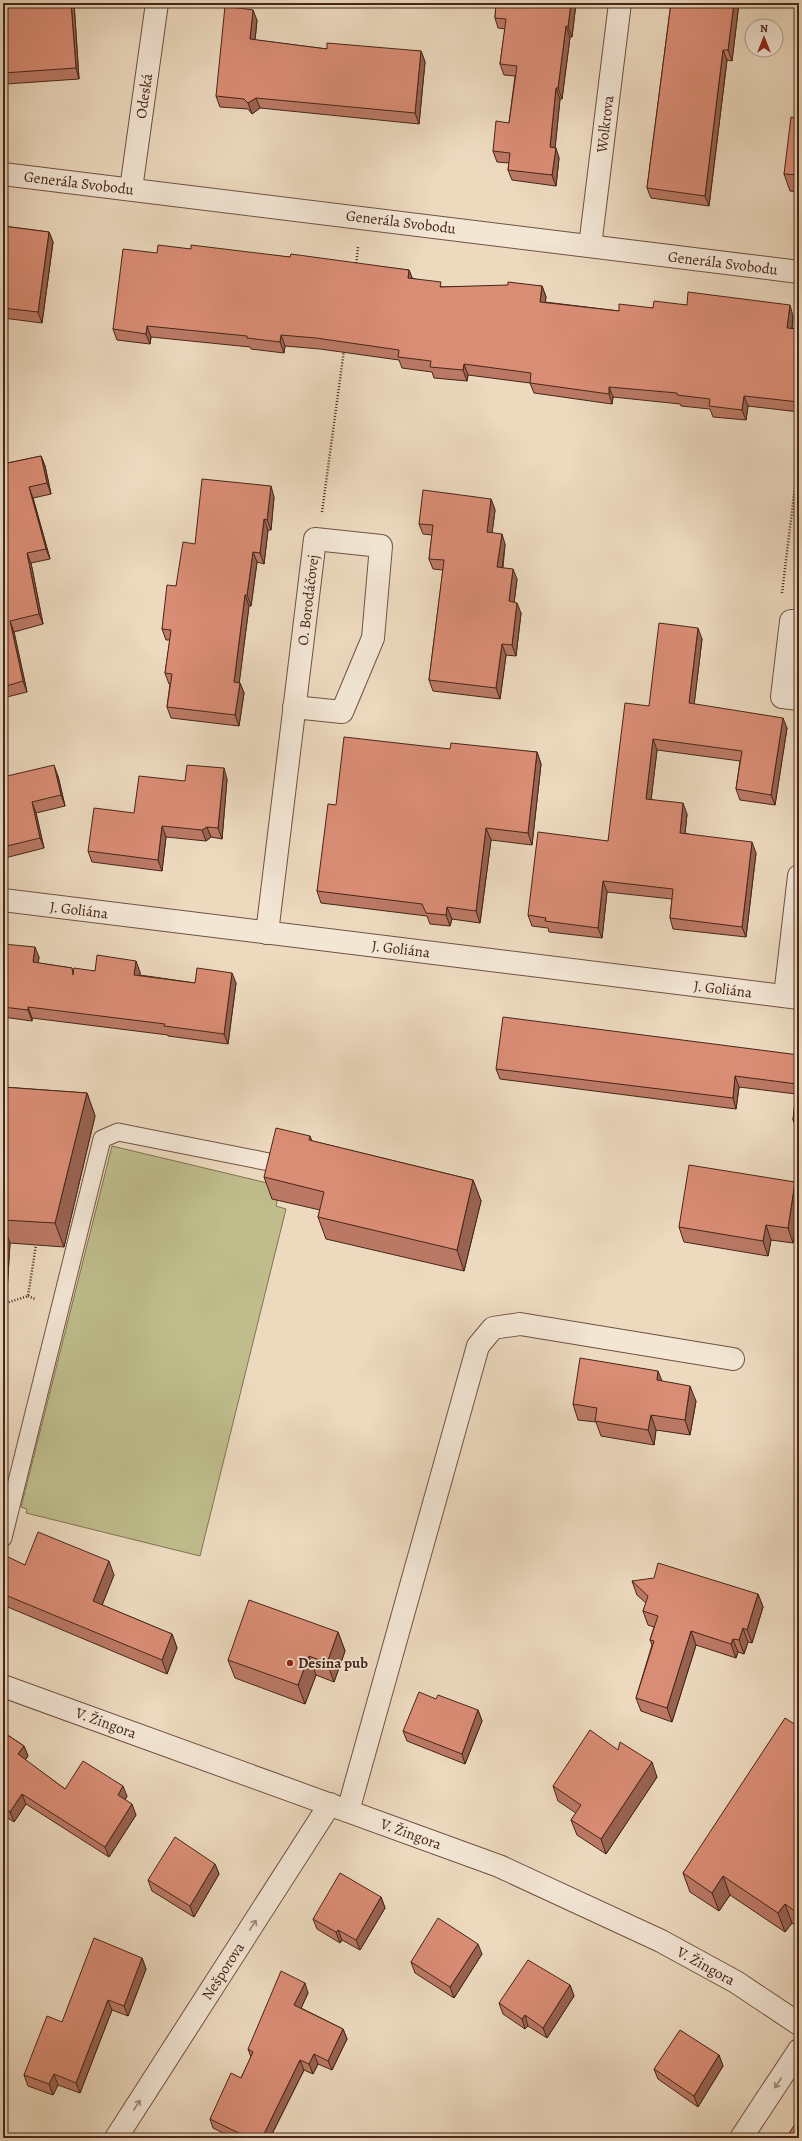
<svg xmlns="http://www.w3.org/2000/svg" width="802" height="2141" viewBox="0 0 802 2141" font-family="Alegreya,serif">
  <style>
    .green { fill: #bfbd8c; stroke: #837152 }
    .lines { fill: none; stroke-linecap: round; stroke-linejoin: round }
    .lane-casing { stroke: #705242; stroke-width: 19 }
    .street-casing { stroke: #705242; stroke-width: 24 }
    .path { stroke: #472518; stroke-width: 2.5; stroke-dasharray: 1 2; stroke-linecap: butt }
    .lane { stroke: #f3e6d5; stroke-width: 17 }
    .street { stroke: #f3e6d5; stroke-width: 22 }
    .wall { fill: #bb7965; stroke: #472518 }
    .shaded-wall { fill: #996352; stroke: #472518 }
    .building { fill: #da8d75; stroke: #472518 }
    .oneway { stroke: #9d8676 }
    .poi-dot { fill: #8f2418; stroke: #f3e6d5; stroke-width: 1.5 }
    .labels { text-anchor: middle; dominant-baseline: central; stroke-width: 3.5; stroke-linejoin: round; paint-order: stroke }
    .street-label { font-size: 15px; fill: #472518; stroke: #f3e6d5 }
    .poi-label { font-size: 15px; font-weight: bold; fill: #472518; stroke: #f3e6d5; text-anchor: start }
  </style>
  <rect width="100%" height="100%" fill="#ecd9be"/>
  <filter id="stains"><feTurbulence type="fractalNoise" baseFrequency=".005" numOctaves="4"/><feColorMatrix values="0 0 0 0 .2 0 0 0 0 .09 0 0 0 0 .02 0 0 0 .5 -.17"/></filter>
  <radialGradient id="worn" r=".72"><stop offset=".6" stop-color="#630" stop-opacity="0"/><stop offset="1" stop-color="#630" stop-opacity=".3"/></radialGradient>
  <path class="green" d="M112,1146L280,1186L276,1206L286,1209L200,1556L26,1513L27,1509L21,1507Z"/>
  <g class="lines">
    <g class="lane-casing">
      <path id="lane" d="M3,1538L102,1139L118,1132L269,1162"/>
    </g>
    <g class="street-casing">
      <g id="street">
        <path d="M3,174L799,272"/>
        <path d="M131,189L157,3"/>
        <path d="M590,246L620,3"/>
        <path d="M799,622L791,621L782,697L799,699"/>
        <path d="M3,900L799,998"/>
        <path d="M267,933L315,539L381,546L373,638L342,712L294,707"/>
        <path d="M785,996L799,876"/>
        <path d="M3,1686L499,1866L661,1941L736,1982L799,2024"/>
        <path d="M348,1811L478,1346L493,1328L520,1324L733,1359"/>
        <path d="M116,2138L330,1804"/>
        <path d="M741,2138L799,2050"/>
      </g>
    </g>
    <g class="path">
      <path d="M356,266L358,247"/>
      <path d="M322,512L344,350"/>
      <path d="M782,593L799,454"/>
      <path d="M28,1296L35,1299"/>
      <path d="M3,1304L28,1296L36,1245"/>
    </g>
    <use href="#lane" class="lane"/>
    <use href="#street" class="street"/>
  </g>
  <g class="wall">
    <path d="M3,3H74L79,79L6,84L3,76Z"/>
    <path d="M496,3H576L572,37H570L562,99H560L555,148L559,158L556,186L512,180L508,170L509,163L497,162L493,151L509,123L515,76L504,75L500,64L505,29L498,28L495,18Z"/>
    <path d="M671,3H739L732,61L727,60L709,206L651,198L647,188Z"/>
    <path d="M257,20L255,40L327,49L421,51L425,62L419,124L260,108L252,114L248,109L220,107L216,96Z"/>
    <path d="M799,118V192L790,191L784,174Z"/>
    <path d="M3,226L49,232L53,242L42,323L3,318Z"/>
    <path d="M191,249L290,257L409,270L412,278L443,287L542,286L546,297L545,302L619,311L687,305L793,316L792,329H799V412L748,406L746,420L713,417L710,409L681,406L680,404L613,397L612,404L534,393L530,383L468,375L467,381L434,378L432,372L402,368L399,360L320,349L285,346L284,353L251,349L250,347L151,337L150,344L117,340L113,329L157,253Z"/>
    <path d="M41,456L45,466L51,494L33,498L50,559L31,563L43,624L14,632L27,692L3,698V464Z"/>
    <path d="M274,497L271,530H268L264,564L257,562L251,606H249L239,682L240,683L244,693L239,726L171,718L167,707L170,684H169L165,673L170,640H166L162,629L176,586L195,544Z"/>
    <path d="M491,499L495,510L492,532L505,544L503,568L517,579L514,602L521,613L516,656L506,655L500,699L433,691L429,680L443,570L433,569L429,559L432,535L423,534L419,524Z"/>
    <path d="M702,639L694,704L787,728L775,805L740,800L736,789L740,761L657,750L651,799L687,814L685,833L756,853L746,937L673,929L670,918L672,899L607,892L602,938L549,932L548,928L532,926L528,915L608,841L649,706Z"/>
    <path d="M450,749L537,752L541,764L532,845L491,840L480,923L452,919L450,926L430,924L427,916L321,903L317,891L336,805Z"/>
    <path d="M58,776L65,806L36,813L44,848L5,858L3,851V777Z"/>
    <path d="M227,779L222,839L211,837L206,841L166,837L162,871L92,862L88,851L185,781Z"/>
    <path d="M3,944L39,957L38,963L72,968L74,973L95,971L140,972V975L195,983H236L228,1044L168,1036V1035L32,1018V1021L3,1017Z"/>
    <path d="M799,1055V1131L797,1130L793,1120L796,1094L739,1087L736,1109L500,1079L496,1069Z"/>
    <path d="M3,1087L87,1093L95,1116L64,1247L10,1243L7,1291H3Z"/>
    <path d="M310,1136L312,1141L473,1180L481,1201L464,1271L326,1239L318,1217L320,1210L272,1199L264,1177Z"/>
    <path d="M795,1182L799,1193V1209L793,1243L771,1240L768,1256L684,1242L679,1227Z"/>
    <path d="M662,1381L696,1401L690,1435L656,1430L654,1445L601,1436L596,1422L578,1420L573,1404Z"/>
    <path d="M3,1564L25,1565L114,1575L102,1605L172,1634L177,1648L167,1674L3,1605Z"/>
    <path d="M632,1581L758,1594L763,1607L752,1643L748,1642L744,1654L738,1652L736,1658L696,1645L672,1722L641,1711L636,1698L652,1645L650,1640L654,1627L648,1625L643,1611L646,1603L637,1595Z"/>
    <path d="M338,1632L345,1651L334,1682L316,1675L305,1704L235,1678L228,1660Z"/>
    <path d="M478,1710L482,1721L465,1764L407,1741L403,1731Z"/>
    <path d="M799,1727V1928L792,1923L785,1932L730,1895L719,1911L690,1892L683,1873Z"/>
    <path d="M3,1732L24,1746L28,1756L25,1760L65,1789L127,1796L125,1800L136,1815L109,1857L26,1804L14,1822L3,1815Z"/>
    <path d="M657,1777L606,1854L577,1835L571,1820L576,1813L558,1801L553,1786Z"/>
    <path d="M215,1864L219,1874L194,1917L152,1891L148,1880Z"/>
    <path d="M381,1897L385,1908L360,1950L342,1940L340,1943L317,1929L313,1919Z"/>
    <path d="M482,1954L454,1998L415,1973L411,1962Z"/>
    <path d="M142,1958L146,1969L128,2016L112,2010L80,2093L58,2085L53,2095L28,2086L24,2075L62,2022Z"/>
    <path d="M570,1985L574,1996L547,2038L528,2026L525,2029L503,2014L499,2003Z"/>
    <path d="M308,1993L301,2008L343,2029L347,2039L332,2070L318,2064L313,2074L304,2070L270,2138H233L213,2128L210,2119L241,2078L251,2057L248,2049Z"/>
    <path d="M719,2055L723,2066L698,2107L658,2079L654,2069Z"/>
  </g>
  <g class="shaded-wall">
    <path d="M71,3H74L79,79L76,68Z"/>
    <path d="M571,3H576L572,37L568,27Z"/>
    <path d="M734,3H739L732,61L728,50Z"/>
    <path d="M253,10L257,20L254,50L250,39Z"/>
    <path d="M566,26L570,37L562,99L558,88Z"/>
    <path d="M723,50L727,60L709,206L705,196Z"/>
    <path d="M421,51L425,62L419,124L415,113Z"/>
    <path d="M556,88L560,99L554,158L550,147Z"/>
    <path d="M256,98L260,108L252,114L248,103Z"/>
    <path d="M556,148L559,158L556,186L552,175Z"/>
    <path d="M49,232L53,242L42,323L38,312Z"/>
    <path d="M409,270L413,280L408,278Z"/>
    <path d="M542,286L546,297L544,312L540,302Z"/>
    <path d="M790,305L793,316L791,339L787,328Z"/>
    <path d="M147,326L151,337L150,344L146,334Z"/>
    <path d="M281,335L285,346L284,353L280,342Z"/>
    <path d="M464,364L468,375L467,381L463,370Z"/>
    <path d="M609,387L613,397L612,404L609,394Z"/>
    <path d="M744,396L748,406L746,420L742,410Z"/>
    <path d="M41,456L45,466L51,494L47,483Z"/>
    <path d="M271,486L274,497L271,530L267,520Z"/>
    <path d="M29,487L33,498L50,559L46,549Z"/>
    <path d="M491,499L495,510L491,542L487,532Z"/>
    <path d="M264,519L268,530L264,564L260,553Z"/>
    <path d="M502,534L505,544L501,578L497,567Z"/>
    <path d="M253,552L257,562L251,606L247,595Z"/>
    <path d="M27,553L31,563L43,624L39,614Z"/>
    <path d="M513,569L517,579L513,612L509,601Z"/>
    <path d="M245,595L249,606L238,693L234,682Z"/>
    <path d="M517,603L521,613L516,656L512,645Z"/>
    <path d="M10,621L14,632L27,692L23,681Z"/>
    <path d="M698,628L702,639L693,714L689,703Z"/>
    <path d="M502,644L506,655L500,699L496,688Z"/>
    <path d="M240,683L244,693L239,726L235,715Z"/>
    <path d="M783,718L787,728L775,805L771,795Z"/>
    <path d="M653,739L657,750L650,809L646,799Z"/>
    <path d="M537,752L541,764L532,845L528,833Z"/>
    <path d="M54,765L58,776L65,806L61,795Z"/>
    <path d="M224,768L227,779L222,839L218,828Z"/>
    <path d="M32,802L36,813L44,848L40,838Z"/>
    <path d="M683,803L687,814L684,843L680,833Z"/>
    <path d="M162,826L166,837L162,871L158,860Z"/>
    <path d="M207,827L211,837L206,841L202,830Z"/>
    <path d="M486,828L491,840L480,923L476,911Z"/>
    <path d="M752,842L756,853L746,937L742,927Z"/>
    <path d="M603,881L607,892L602,938L598,928Z"/>
    <path d="M447,907L452,919L450,926L446,915Z"/>
    <path d="M35,947L39,957L37,973L33,962Z"/>
    <path d="M136,961L140,972L138,985L134,975Z"/>
    <path d="M232,973L236,983L228,1044L224,1034Z"/>
    <path d="M28,1007L32,1018V1021L28,1010Z"/>
    <path d="M735,1076L739,1087L736,1109L733,1098Z"/>
    <path d="M87,1093L95,1116L64,1247L55,1223Z"/>
    <path d="M473,1180L481,1201L464,1271L457,1250Z"/>
    <path d="M795,1182L799,1193V1209L793,1243L788,1228Z"/>
    <path d="M3,1223L10,1243L7,1291L3,1279Z"/>
    <path d="M766,1225L771,1240L768,1256L763,1241Z"/>
    <path d="M658,1371L664,1386L657,1380Z"/>
    <path d="M690,1386L696,1401L690,1435L685,1420Z"/>
    <path d="M651,1415L656,1430L654,1445L648,1430Z"/>
    <path d="M109,1561L114,1575L98,1615L93,1601Z"/>
    <path d="M758,1594L763,1607L752,1643L747,1630Z"/>
    <path d="M743,1628L748,1642L744,1654L739,1640Z"/>
    <path d="M691,1631L696,1645L672,1722L667,1708Z"/>
    <path d="M338,1632L345,1651L334,1682L327,1663Z"/>
    <path d="M172,1634L177,1648L167,1674L162,1660Z"/>
    <path d="M733,1639L738,1652L736,1658L731,1644Z"/>
    <path d="M309,1656L316,1675L305,1704L298,1685Z"/>
    <path d="M478,1710L482,1721L465,1764L462,1754Z"/>
    <path d="M24,1746L28,1756L22,1764L18,1754Z"/>
    <path d="M652,1762L657,1777L606,1854L601,1839Z"/>
    <path d="M123,1786L127,1796L122,1806L118,1795Z"/>
    <path d="M22,1794L26,1804L14,1822L10,1812Z"/>
    <path d="M132,1804L136,1815L109,1857L105,1847Z"/>
    <path d="M215,1864L219,1874L194,1917L190,1906Z"/>
    <path d="M723,1876L730,1895L719,1911L712,1893Z"/>
    <path d="M381,1897L385,1908L360,1950L356,1940Z"/>
    <path d="M785,1904L792,1923L785,1932L778,1913Z"/>
    <path d="M338,1930L342,1940L340,1943L336,1932Z"/>
    <path d="M478,1944L482,1954L454,1998L450,1987Z"/>
    <path d="M142,1958L146,1969L128,2016L124,2006Z"/>
    <path d="M305,1983L308,1993L298,2015L294,2005Z"/>
    <path d="M570,1985L574,1996L547,2038L543,2028Z"/>
    <path d="M108,2000L112,2010L80,2093L76,2083Z"/>
    <path d="M525,2015L528,2026L525,2029L522,2019Z"/>
    <path d="M343,2029L347,2039L332,2070L328,2061Z"/>
    <path d="M314,2054L318,2064L313,2074L309,2064Z"/>
    <path d="M719,2055L723,2066L698,2107L694,2096Z"/>
    <path d="M300,2060L304,2070L270,2138H262Z"/>
    <path d="M54,2074L58,2085L53,2095L49,2084Z"/>
  </g>
  <g class="building">
    <path d="M3,3H71L76,68L3,73Z"/>
    <path d="M496,3H571L568,27L566,26L558,88H556L550,147L556,148L552,175L508,170L510,153L493,151L496,121L509,123L517,66L500,64L506,19L495,18Z"/>
    <path d="M671,3H734L728,50H723L705,196L647,188Z"/>
    <path d="M225,6L253,10L250,39L327,49V43L421,51L415,113L256,98L248,103L244,99L216,96Z"/>
    <path d="M791,117L799,118V175L784,174Z"/>
    <path d="M3,226L49,232L38,312L3,308Z"/>
    <path d="M158,245L191,249V245L290,257L291,254L409,270L408,278L441,282L440,287L508,285V282L542,286L540,302L619,311V304L653,308L654,301L687,305L688,292L790,305L787,328L799,329V402L744,396L742,410L709,406L710,399L677,395V393L609,387V394L530,383L531,373L464,364L463,370L430,367L431,361L398,357L399,350L316,338L281,335L280,342L247,338V336L147,326L146,334L113,329L123,249L157,253Z"/>
    <path d="M41,456L47,483L29,487L46,549L27,553L39,614L10,621L23,681L3,687V464Z"/>
    <path d="M202,479L271,486L267,520L264,519L260,553L253,552L247,595H245L234,682L240,683L235,715L167,707L172,674L165,673L171,630L162,629L167,585L176,586L183,542L195,544Z"/>
    <path d="M423,490L491,499L487,532L502,534L497,567L513,569L509,601L517,603L512,645L502,644L496,688L429,680L444,560L429,559L433,525L419,524Z"/>
    <path d="M659,623L698,628L689,703L783,718L771,795L736,789L742,751L653,739L646,799L683,803L680,833L752,842L742,927L670,918L673,889L603,881L598,928L545,921L546,918L528,915L538,832L608,841L625,703L649,706Z"/>
    <path d="M344,737L450,749L451,743L537,752L528,833L486,828L476,911L447,907L446,915L426,913L422,904L317,891L328,804L336,805Z"/>
    <path d="M54,765L61,795L32,802L40,838L3,847V777Z"/>
    <path d="M187,765L224,768L218,828L207,827L202,830L162,826L158,860L88,851L94,808L134,813L139,776L185,781Z"/>
    <path d="M3,944L35,947L33,962L72,968L73,975L74,968L95,971L97,955L136,961L134,975L195,983L197,968L232,973L224,1034L164,1026L165,1024L28,1007V1010L3,1007Z"/>
    <path d="M503,1017L799,1055V1121L793,1120L797,1084L735,1076L733,1098L496,1069Z"/>
    <path d="M3,1087L87,1093L55,1223L3,1220Z"/>
    <path d="M276,1128L310,1136L309,1140L473,1180L457,1250L318,1217L324,1192L264,1177Z"/>
    <path d="M689,1165L795,1182L788,1228L766,1225L763,1241L679,1227Z"/>
    <path d="M580,1358L658,1371L657,1380L690,1386L685,1420L651,1415L648,1430L595,1421L597,1408L573,1404Z"/>
    <path d="M38,1532L109,1561L93,1601L172,1634L162,1660L3,1594V1564L6,1556L25,1565Z"/>
    <path d="M658,1563L758,1594L747,1630L743,1628L739,1640L733,1639L731,1644L691,1631L667,1708L636,1698L654,1641L650,1640L658,1616L643,1611L648,1596L632,1581L654,1578Z"/>
    <path d="M249,1600L338,1632L327,1663L309,1656L298,1685L228,1660Z"/>
    <path d="M419,1692L436,1699L438,1695L478,1710L462,1754L403,1731Z"/>
    <path d="M785,1718L799,1727V1914L785,1904L778,1913L723,1876L712,1893L683,1873Z"/>
    <path d="M590,1730L618,1750L620,1742L652,1762L601,1839L571,1820L581,1805L553,1786Z"/>
    <path d="M3,1732L24,1746L18,1754L65,1789L83,1761L123,1786L118,1795L132,1804L105,1847L22,1794L10,1812L3,1807Z"/>
    <path d="M175,1837L215,1864L190,1906L148,1880Z"/>
    <path d="M340,1873L381,1897L356,1940L338,1930L336,1932L313,1919Z"/>
    <path d="M438,1918L478,1944L450,1987L411,1962Z"/>
    <path d="M94,1938L142,1958L124,2006L108,2000L76,2083L54,2074L49,2084L24,2075L47,2016L62,2022Z"/>
    <path d="M528,1960L570,1985L543,2028L525,2015L522,2019L499,2003Z"/>
    <path d="M281,1971L305,1983L294,2005L343,2029L328,2061L314,2054L309,2064L300,2060L262,2138H249L210,2119L231,2073L241,2078L253,2052L248,2049Z"/>
    <path d="M680,2030L719,2055L694,2096L654,2069Z"/>
    <path d="M799,2118V2138H786Z"/>
  </g>
  <defs><path id="oneway-shaft" d="M-6 0H5M1.5-3L5.5 0L1.5 3" fill="none" stroke-width="1.6" stroke-linecap="round" stroke-linejoin="round"/></defs>
  <g class="oneway">
    <use href="#oneway-shaft" transform="translate(253 1925) rotate(-57)"/>
    <use href="#oneway-shaft" transform="translate(778 2083) rotate(123)"/>
    <use href="#oneway-shaft" transform="translate(137 2105) rotate(-57)"/>
  </g>
  <circle class="poi-dot" cx="290" cy="1663" r="4"/>
  <g class="labels">
    <g class="street-label">
      <text transform="translate(144 96) rotate(-82)">Odeská</text>
      <text transform="translate(605 124) rotate(-83)">Wolkrova</text>
      <text transform="translate(79 183) rotate(7)">Generála Svobodu</text>
      <text transform="translate(401 222) rotate(7)">Generála Svobodu</text>
      <text transform="translate(723 263) rotate(7)">Generála Svobodu</text>
      <text transform="translate(308 600) rotate(-83)">O. Borodáčovej</text>
      <text transform="translate(79 910) rotate(7)">J. Goliána</text>
      <text transform="translate(401 949) rotate(7)">J. Goliána</text>
      <text transform="translate(723 989) rotate(7)">J. Goliána</text>
      <text transform="translate(106 1723) rotate(20)">V. Žingora</text>
      <text transform="translate(411 1834) rotate(20)">V. Žingora</text>
      <text transform="translate(706 1966) rotate(29)">V. Žingora</text>
      <text transform="translate(223 1971) rotate(-57)">Nešporova</text>
    </g>
    <g class="poi-label">
      <text x="298" y="1663">Desina pub</text>
    </g>
  </g>
  <rect width="802" height="2141" fill="none" stroke="#ecd9be" stroke-width="16"/>
  <rect x="4" y="4" width="794" height="2133" fill="none" stroke="#472518" stroke-width="2"/>
  <rect x="8" y="8" width="786" height="2125" fill="none" stroke="#472518"/>
  <g transform="translate(764 38)"><circle r="19" fill="#f3e6d5" stroke="#ae9989"/>
  <path d="M0-3L7 15L0 10L-7 15Z" fill="#8f2418"/>
  <text y="-6" font-size="11" font-weight="bold" text-anchor="middle" fill="#472518">N</text>
  </g>
  <rect width="100%" height="100%" filter="url(#stains)"/>
  <rect width="100%" height="100%" fill="url(#worn)"/>
</svg>
